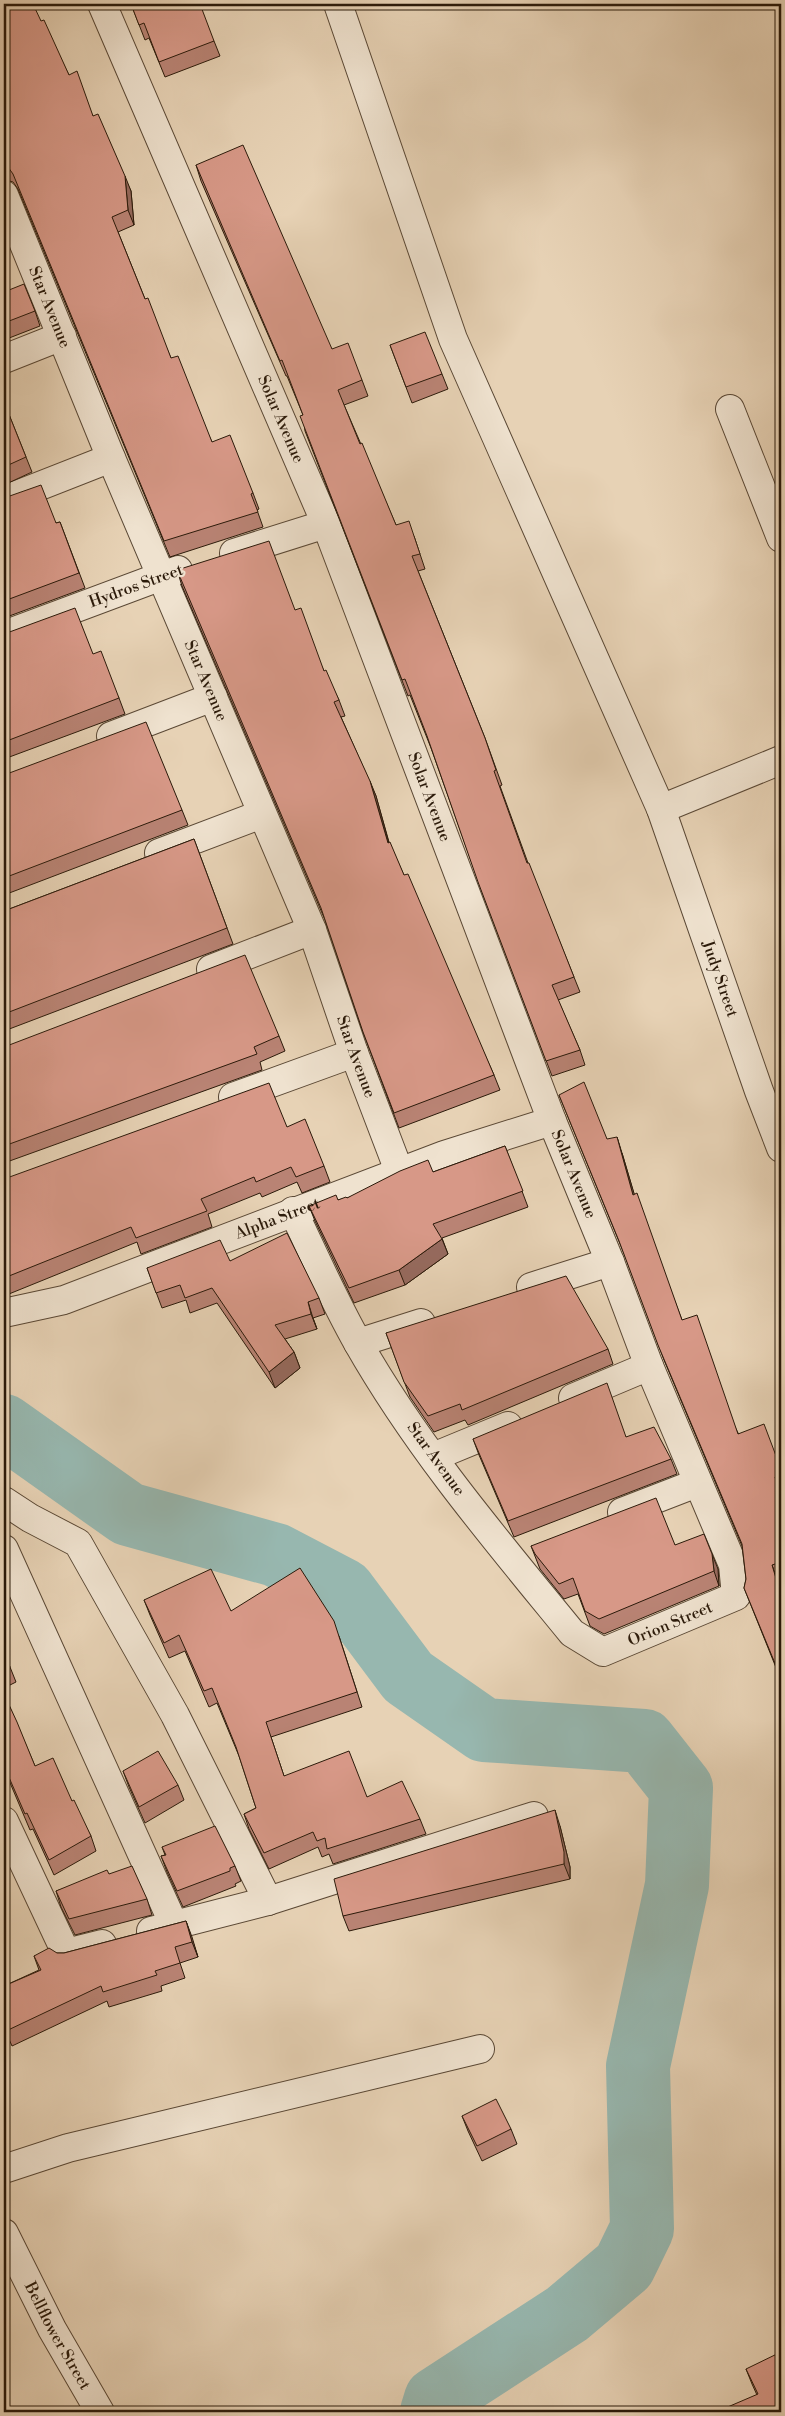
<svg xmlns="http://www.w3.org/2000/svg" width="785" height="2416" viewBox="0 0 785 2416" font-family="'Libre Bodoni',serif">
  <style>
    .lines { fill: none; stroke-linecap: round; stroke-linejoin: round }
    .river { stroke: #97b7af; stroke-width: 64 }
    .minor-casing { stroke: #5a4835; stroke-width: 30 }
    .minor { stroke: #efe2cf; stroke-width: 28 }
    .wall { fill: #b98374; stroke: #2b1a0a }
    .shaded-wall { fill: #966a5e; stroke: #2b1a0a }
    .building { fill: #d79887; stroke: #2b1a0a }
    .labels { text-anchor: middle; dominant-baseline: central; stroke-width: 4.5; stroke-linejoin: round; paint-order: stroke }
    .street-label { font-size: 16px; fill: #2b1a0a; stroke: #efe2cf }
  </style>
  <rect width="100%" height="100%" fill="#e7d2b5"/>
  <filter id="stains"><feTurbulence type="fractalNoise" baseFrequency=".004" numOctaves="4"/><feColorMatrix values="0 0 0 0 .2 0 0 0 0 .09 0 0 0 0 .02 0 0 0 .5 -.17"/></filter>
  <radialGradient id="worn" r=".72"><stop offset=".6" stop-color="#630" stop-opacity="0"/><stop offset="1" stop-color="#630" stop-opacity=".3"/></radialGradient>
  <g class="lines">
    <path class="river" d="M4,1426L128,1514L276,1555L343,1590L408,1677L484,1730L644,1741L681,1788L677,1885L638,2066L642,2229L624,2266L567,2314L436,2399L432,2412"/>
    <g class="minor-casing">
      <g id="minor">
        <path id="s1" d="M102,4L326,524L552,1121L610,1262L649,1366L733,1565L736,1596L603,1652L572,1633C496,1540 417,1447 358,1343C334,1301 314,1255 293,1211"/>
        <path id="s2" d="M338,4L453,339L661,809L759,1091L781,1148"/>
        <path id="s3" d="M4,195L111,458L312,930L354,1053L399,1171"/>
        <path d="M4,359L62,336"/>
        <path d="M730,409L781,538"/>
        <path d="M4,500L111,458"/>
        <path d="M234,553L326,524"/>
        <path d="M4,635L178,570"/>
        <path d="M111,736L213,697"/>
        <path d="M661,809L781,760"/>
        <path d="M159,853L262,814"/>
        <path d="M211,969L312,930"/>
        <path d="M233,1097L354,1053"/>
        <path d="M531,1287L610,1262"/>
        <path id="s4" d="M4,1313L64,1300L444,1155L552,1121"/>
        <path d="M358,1343L421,1323"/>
        <path d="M573,1398L649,1366"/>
        <path d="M433,1457L508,1426"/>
        <path d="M4,1501L30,1518L78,1543L175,1715L268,1901"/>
        <path d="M622,1512L697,1483"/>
        <path d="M4,1549L174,1925"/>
        <path d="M4,1821L66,1953L102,1944"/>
        <path d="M151,1931L268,1901L534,1816"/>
        <path d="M4,2169L68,2148L480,2049"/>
        <path id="s5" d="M4,2233L52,2329L100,2412"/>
      </g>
    </g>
    <use href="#minor" class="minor"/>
  </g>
  <g class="wall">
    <path d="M4,4L41,21L69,75L93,116L131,191L134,225L118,232L145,299L171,358L212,442L253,493L259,509L257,510L263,527L170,557L18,189L13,182L6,180L4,175Z"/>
    <path d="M131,4L214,41L220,56L165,77L149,38L145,40Z"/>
    <path d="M196,165L332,349L362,380L368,396L344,405L396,525L414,536L425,569L418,571L485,738L502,785L500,786L528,863L580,992L558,1000L580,1050L585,1065L552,1076L484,897L431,748L410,695L408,696L305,431L303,415L287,376H286L201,181Z"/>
    <path d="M4,292L35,311L40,326L4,340Z"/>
    <path d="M390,345L442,374L448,389L412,403Z"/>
    <path d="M4,402L32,472L4,485Z"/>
    <path d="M4,498L56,523L60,522L85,588L4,618Z"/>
    <path d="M177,570L295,610L324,671L339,700L345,716L341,717L376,796L389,842L494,1075L500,1090L399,1128L363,1032L325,920L182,586Z"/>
    <path d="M4,634L93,654L119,698L125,714L4,759Z"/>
    <path d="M4,775L182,810L188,825L4,895Z"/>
    <path d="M194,839L233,944L4,1031V911Z"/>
    <path d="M279,1036L285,1051L260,1062L262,1070L4,1163V1047Z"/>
    <path d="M559,1095L622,1153L634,1194L682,1320L738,1433L781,1469V1492H780L781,1495V1579L778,1580L781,1591V1680L744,1588L746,1579L742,1546L664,1360L625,1256Z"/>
    <path d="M287,1127L324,1166L330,1182L302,1193L297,1182L262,1197L260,1193L208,1214L212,1227L141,1254L137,1242L4,1296V1179Z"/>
    <path d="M505,1146L528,1207L442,1238L448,1254L405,1285L354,1303L315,1221L309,1206L347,1198L433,1172Z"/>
    <path d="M230,1261L319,1298L325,1314L313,1318L317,1329L285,1339L294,1352L300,1368L275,1388L217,1303L190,1313L186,1300L162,1308L147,1268Z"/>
    <path d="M386,1333L608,1349L613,1364L468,1425L465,1420L434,1432L410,1397Z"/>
    <path d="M626,1437L671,1459L677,1474L514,1537L479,1455L473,1439Z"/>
    <path d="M675,1545L718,1569L719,1586L604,1634L590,1626L578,1594L564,1599L540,1569L531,1546Z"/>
    <path d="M144,1600L231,1611L339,1636L362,1707L271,1737L284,1776L367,1797L420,1819L426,1834L333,1864L329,1854L322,1857L318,1847L269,1869L249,1829L244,1814L256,1808L239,1756L217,1703L209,1707L185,1651L169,1658L150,1615Z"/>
    <path d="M4,1655L10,1667L16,1682L4,1688Z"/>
    <path d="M4,1694L35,1766L72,1801L91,1836L96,1851L54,1875L33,1829L30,1830L8,1778L4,1780Z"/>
    <path d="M123,1771L178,1785L184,1800L145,1823L129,1787Z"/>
    <path d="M560,1826L570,1867V1879L349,1931L343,1916Z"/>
    <path d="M162,1847L235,1866L241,1881L235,1884L236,1886L183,1907L167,1872L161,1856L165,1855Z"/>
    <path d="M109,1874L147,1899L152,1915L75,1935L61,1907L56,1891Z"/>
    <path d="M186,1921L198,1957L180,1963L185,1978L161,1986L162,1991L109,2007L107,2001L12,2046L4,2028V1986L39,1970L34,1956L57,1953H64Z"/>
    <path d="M462,2116L511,2129L517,2144L482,2161L468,2131Z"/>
    <path d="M746,2369L781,2412L757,2395L752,2384Z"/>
  </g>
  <g class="shaded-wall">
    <path d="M125,176L131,191L134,225L128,210Z"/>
    <path d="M370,781L376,796L393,858L388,843Z"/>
    <path d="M617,1137L622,1153L639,1210L633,1195Z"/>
    <path d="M442,1239L448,1254L405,1285L399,1270Z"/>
    <path d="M308,1302L313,1318L317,1329L311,1314Z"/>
    <path d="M294,1352L300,1368L275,1388L269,1372Z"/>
    <path d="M712,1554L718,1569L719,1586L714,1571Z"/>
    <path d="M772,1565L781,1591V1595Z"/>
    <path d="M555,1810L560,1826L570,1867V1879L564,1864Z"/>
    <path d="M186,1921L192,1937L198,1957L192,1942Z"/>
  </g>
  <g class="building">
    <path d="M4,4H33L41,21L44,20L69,75L77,71L93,116L98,114L125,176L128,210L112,217L145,299L148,298L171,358L178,356L212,442L230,435L253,493L251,494L258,512L164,541L13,174L8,167L4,166Z"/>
    <path d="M131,4H200L214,41L159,62L144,23L139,25Z"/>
    <path d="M243,145L332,349L348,343L362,380L338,390L360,444L362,443L396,525L409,521L420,554L412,556L485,738L496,770L494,771L527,863H529L574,977L552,985L580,1050L546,1061L478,882L427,736L405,679L402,680L300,416L303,415L282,360L280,361L196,165Z"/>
    <path d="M24,284L35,311L4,323V292Z"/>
    <path d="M425,332L442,374L406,387L390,345Z"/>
    <path d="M4,402L26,457L4,467Z"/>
    <path d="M41,485L56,523L60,522L79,573L4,601V498Z"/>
    <path d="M269,541L295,610L301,608L324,671L326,670L339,700L334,702L370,781L388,843L390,842L404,875L408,874L494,1075L394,1113L363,1032L321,908L177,570Z"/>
    <path d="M75,608L93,654L101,651L119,698L4,742V634Z"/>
    <path d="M146,722L182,810L4,878V775Z"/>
    <path d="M194,839L227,928L4,1014V911Z"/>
    <path d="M245,955L279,1036L254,1047L257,1054L4,1146V1047Z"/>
    <path d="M584,1082L607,1139L617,1137L633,1195L637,1193L682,1320L697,1315L738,1434L764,1424L781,1469V1474L775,1477L781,1497V1562L772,1565L781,1595V1678L744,1588L746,1579L742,1544L658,1345L619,1241L559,1095Z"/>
    <path d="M269,1083L287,1127L305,1119L324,1166L296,1177L291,1167L256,1182L254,1177L201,1199L207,1211L136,1238L131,1227L4,1278V1179Z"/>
    <path d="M505,1146L523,1191L433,1224L442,1239L399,1270L349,1288L309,1206L336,1195L338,1200L346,1197L347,1198L400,1171L428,1160L433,1172Z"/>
    <path d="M287,1233L319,1298L308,1302L311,1314L275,1325L294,1352L269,1372L212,1288L185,1298L180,1285L156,1293L147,1268L220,1240L230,1261Z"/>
    <path d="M566,1276L608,1349L462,1410L460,1404L428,1416L404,1382L386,1333Z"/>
    <path d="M607,1383L626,1437L654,1427L671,1459L508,1521L473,1439Z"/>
    <path d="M656,1498L675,1545L704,1534L712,1554L714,1571L599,1619L585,1611L573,1578L559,1584L535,1554L531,1546Z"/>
    <path d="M300,1568L334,1621L357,1692L266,1722L284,1776L349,1751L367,1797L402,1781L420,1819L327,1849L325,1838L317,1841L313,1832L264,1853L244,1814L256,1808L236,1747L212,1688L204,1691L179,1635L164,1643L144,1600L211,1569L231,1611Z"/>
    <path d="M4,1655L10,1667L4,1670Z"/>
    <path d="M4,1694L17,1722L35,1766L53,1758L72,1801L74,1800L91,1836L49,1860L27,1813L25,1814L4,1766Z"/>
    <path d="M158,1751L178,1785L139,1807L123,1771Z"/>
    <path d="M555,1810L564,1852V1864L343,1916L334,1879Z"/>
    <path d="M215,1826L235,1866L230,1868V1871L177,1891L161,1856L166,1855L162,1847Z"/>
    <path d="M132,1866L147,1899L69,1919L56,1891L107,1870L109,1874Z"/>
    <path d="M186,1921L192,1942L175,1947L180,1963L155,1971L157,1975L103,1992L101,1986L6,2031L4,2026V1986L41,1970L34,1956L49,1948L57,1953H64Z"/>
    <path d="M496,2099L511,2129L477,2146L462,2116Z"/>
    <path d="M781,2352V2412H716L758,2394L746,2369Z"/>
  </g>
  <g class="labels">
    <g class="street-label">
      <text stroke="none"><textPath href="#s3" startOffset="121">Star Avenue</textPath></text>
      <text stroke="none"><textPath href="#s1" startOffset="452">Solar Avenue</textPath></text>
      <text transform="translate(136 586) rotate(-20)">Hydros Street</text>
      <text stroke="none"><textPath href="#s3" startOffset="526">Star Avenue</textPath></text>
      <text stroke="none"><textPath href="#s1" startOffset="858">Solar Avenue</textPath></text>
      <text stroke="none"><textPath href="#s2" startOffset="1048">Judy Street</textPath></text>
      <text stroke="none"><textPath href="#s3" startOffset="931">Star Avenue</textPath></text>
      <text stroke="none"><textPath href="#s1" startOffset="1262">Solar Avenue</textPath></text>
      <text stroke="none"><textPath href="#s4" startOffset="290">Alpha Street</textPath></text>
      <text transform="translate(436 1459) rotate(54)">Star Avenue</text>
      <text transform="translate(670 1624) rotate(-23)">Orion Street</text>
      <text stroke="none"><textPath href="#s5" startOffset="116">Bellflower Street</textPath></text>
    </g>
  </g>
  <rect width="785" height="2416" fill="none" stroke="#e7d2b5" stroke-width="20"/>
  <rect x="5" y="5" width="775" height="2406" fill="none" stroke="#2b1a0a" stroke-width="2.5"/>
  <rect x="10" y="10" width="765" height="2396" fill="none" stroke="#2b1a0a"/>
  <rect width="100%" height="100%" filter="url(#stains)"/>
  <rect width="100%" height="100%" fill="url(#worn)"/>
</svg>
